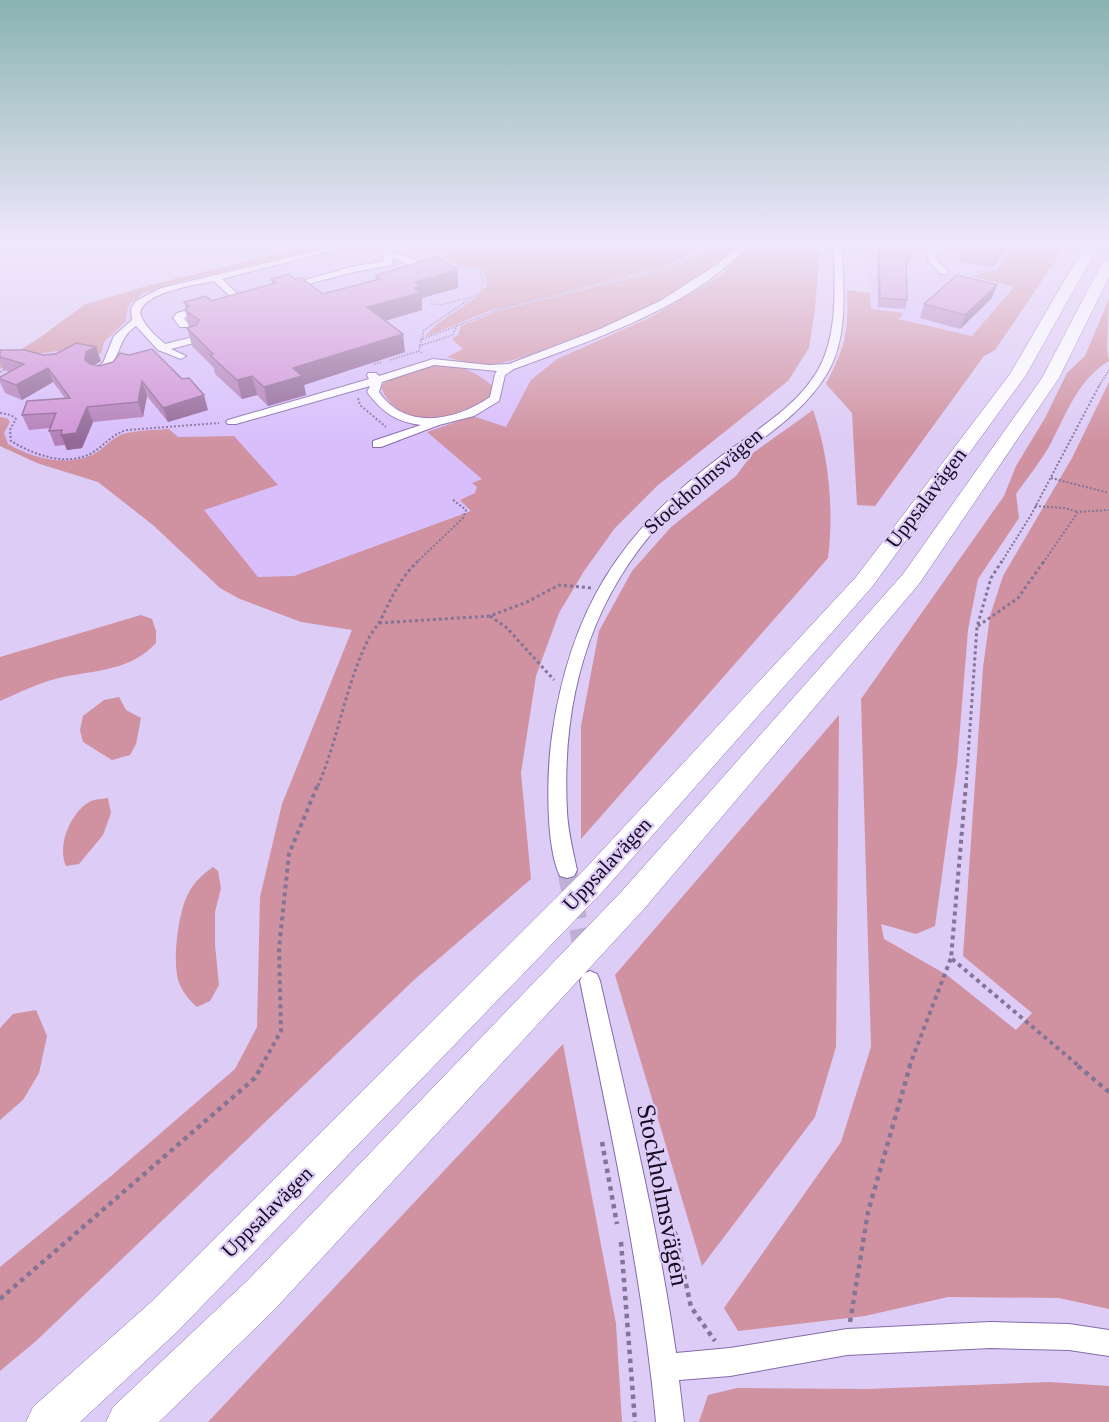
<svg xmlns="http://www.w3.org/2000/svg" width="1109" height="1422" viewBox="0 0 1109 1422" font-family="Georgia,serif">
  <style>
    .built { fill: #d8bffc }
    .green { fill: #d091a0 }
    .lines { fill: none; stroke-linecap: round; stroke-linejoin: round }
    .minor-tunnel { stroke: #bfafd6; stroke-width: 20; stroke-dasharray: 20 10; stroke-linecap: butt }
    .minor-casing { stroke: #866aaa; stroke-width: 2 }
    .highway-casing { stroke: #866aaa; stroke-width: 1 }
    .path-far4 { stroke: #847597; stroke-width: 1.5; stroke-dasharray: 1.5 1.5; stroke-linecap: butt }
    .path-far3 { stroke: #847597; stroke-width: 2; stroke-dasharray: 2 2; stroke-linecap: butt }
    .path-far2 { stroke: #847597; stroke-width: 3; stroke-dasharray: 3 3; stroke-linecap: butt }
    .path-far1 { stroke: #847597; stroke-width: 4; stroke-dasharray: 4 4; stroke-linecap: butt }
    .path { stroke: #847597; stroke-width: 4.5; stroke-dasharray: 4.5 4.5; stroke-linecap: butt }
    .minor { fill: #fff; fill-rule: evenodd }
    .highway { fill: #fff; fill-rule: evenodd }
    .wall { fill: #b37fb8 }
    .shaded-wall { fill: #926896 }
    .building { fill: #d094d6; stroke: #926896; stroke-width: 1.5 }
    .labels { text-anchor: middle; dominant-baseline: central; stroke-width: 4.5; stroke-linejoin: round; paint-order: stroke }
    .street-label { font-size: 21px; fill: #170b24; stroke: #ddccf6 }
    .near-street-label { font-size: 26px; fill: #170b24; stroke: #ddccf6 }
  </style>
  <rect width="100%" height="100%" fill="#ddccf6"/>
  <g class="built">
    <path d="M315,245H490L611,334L557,359L508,498L294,576L220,588L153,525L98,482L37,463L0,446V362L38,339L84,305L150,285Z"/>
    <path d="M865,245H1014L997,270L974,276L1014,287L972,336L897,319L903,313L871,309Z"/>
  </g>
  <g class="green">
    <path d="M315,245H336L182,281L143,293L128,306L126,321L104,342L101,354C66,347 32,351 0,369V362L38,339L84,305L150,285Z"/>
    <path d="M431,245H705L667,266L489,311L425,337C442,315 468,308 486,287V277L479,269L443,260L447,254Z"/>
    <path d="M717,245H737C685,294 624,320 558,344C535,353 512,363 488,365C474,365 460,361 447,357L463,349L452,339L458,335L461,326L504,309L673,268Z"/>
    <path d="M751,245H820L815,310L809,348L788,381L657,486L615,528L584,571L559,613L536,676L521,773L531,879L414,980L36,1341L0,1371V1267L111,1176L235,1069L257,1027L260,897L282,804L352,630L301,622L240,599L220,588L153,525L98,482L37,463L0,446V417L7,418L10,422L4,433L8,444C32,458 65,467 92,455C103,450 111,438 123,434C137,430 154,430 169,429L178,437L234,436L278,485L204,510L258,577L294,576L471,511L460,500L475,493L477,487L472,483L482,479L427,432L473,416L506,427L531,380L557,359L649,318L683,298L723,274Z"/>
    <path d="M1014,245H1066L995,350L984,356L875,506L857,505L852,413L826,384C845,346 849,334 847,290L870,293L871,309L904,313L898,319L972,336L1014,287L972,276L997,270Z"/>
    <path d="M1109,299L1107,349L1109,361C1078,379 1067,413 1051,443C1041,461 1028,477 1016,494L1019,518L978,579L968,630L957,765L935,926L916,934L881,924L884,939L947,975L1016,1030L1032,1013L963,956L983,668L990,616L1003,576L1072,458L1109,382V1309L1059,1298L948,1297L865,1316L738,1331L724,1308L841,1142L871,1047L861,699L1004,496L1016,466L1045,418L1067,373L1085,356Z"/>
    <path d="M448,365C468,368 478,374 494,387C489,403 479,406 463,411C456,414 449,417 441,419C417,422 387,410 381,386C397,371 427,366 448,365Z"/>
    <path d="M813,410C829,456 834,510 828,558L581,839V726L599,631L632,571L671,527L736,476L753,453Z"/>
    <path d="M141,615L152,619L156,631V643C127,675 86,669 48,681C32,686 16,694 0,701V657Z"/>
    <path d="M119,697L126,710L141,718L136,744L130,755L112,760L83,742L80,730L83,716L104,700Z"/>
    <path d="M839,715L836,1047L815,1117L702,1266L615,975Z"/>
    <path d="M108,798L111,813L103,835L79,864L66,866C57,845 70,814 89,802C94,799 103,799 108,798Z"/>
    <path d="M213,867L218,871L221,888L215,912V945L219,985L210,1001L197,1007C190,1001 184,994 180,985C171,965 178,913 188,894C194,882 203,874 213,867Z"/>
    <path d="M36,1010L47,1036L39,1073L23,1100L0,1120V1028L13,1014Z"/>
    <path d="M563,1044L616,1324L622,1422H208Z"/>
    <path d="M1050,1382L1109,1386V1422H699L708,1395L737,1388L867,1389Z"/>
  </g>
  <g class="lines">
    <path class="minor-tunnel" d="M567,870L585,957"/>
    <g class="minor-casing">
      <g id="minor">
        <path d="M341,245H354L222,279L241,297V301H235L214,281C195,285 144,292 140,313C144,326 155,335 165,344L197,336L202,339L201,341L171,349L186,356L181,359L158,350L136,326C115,340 122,362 103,371L105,375L104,377H96L91,370L103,363L114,336L132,320L131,308L136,301L161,288Z"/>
        <path d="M382,245H390L392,252L413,259L422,267L404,276H398V272L411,266L393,258L392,265L354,272L285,290L280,287L351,267L384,261Z"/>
        <path d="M740,245H749C693,307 590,341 514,369L505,375L499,401L474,416L439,425L381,447H373V441L421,425C396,422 382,412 367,392L370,386L236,424H228L226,422L228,420L369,379L367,375L368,373H376L379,376L433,359L489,365L509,364L600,329L660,301L716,265ZM434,365L497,371L495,374L490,397C455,421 406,431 379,392L382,382Z"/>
        <path d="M834,245H842C843,286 849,333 829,370C803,418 746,448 704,482C601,566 560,680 567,812C568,831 573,851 577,870L574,876L567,878L560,876C545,845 547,770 552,736C570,611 619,533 720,457C753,432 797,407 818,370C839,333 834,286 834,245Z"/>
        <path d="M927,245H935L937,260L947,270V274H941L928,261Z"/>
        <path d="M205,305L208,306V310L184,318L189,325L188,327H180L173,318L177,313Z"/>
        <path d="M590,971L597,974L600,981C628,1104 658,1227 676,1353L730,1348L847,1329L990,1322L1069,1324L1109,1330V1356L1069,1350L990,1348L847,1355L730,1376L679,1380L684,1422H656C642,1273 610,1127 580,981L583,974Z"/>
      </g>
    </g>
    <g class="highway-casing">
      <g id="highway">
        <path d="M1085,245H1099L1026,375L872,587L605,889L178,1331L80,1422H26L33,1407L150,1303L583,871L856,577L1010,374Z"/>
        <path d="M1109,259V277L1059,378L919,584L644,909L275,1309L159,1422H106L113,1407L247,1281L622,891L903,574L1042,378L1102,263Z"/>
      </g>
    </g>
    <g class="path-far4">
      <path d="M431,304L441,305L471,297"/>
      <path d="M420,340L506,307L671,267L711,245"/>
      <path d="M419,346L453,335L457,325"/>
      <path d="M422,353L419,351L424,330L480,292L483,282L481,274L471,268L445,265"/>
      <path d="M44,355L61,353"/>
      <path d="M390,360L419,351"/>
      <path d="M374,364L382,362"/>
      <path d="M0,372L7,368"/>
      <path d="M1099,386L1109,370"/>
    </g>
    <g class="path-far3">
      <path d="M358,398L360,405L386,427"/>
      <path d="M0,413L11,415L16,419L10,430L11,441C34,455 66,467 92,453C105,445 112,434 127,430L219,423"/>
      <path d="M1051,478L1109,493"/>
      <path d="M1035,506L1064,508L1078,512"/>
      <path d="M416,563L463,518L466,510L452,499"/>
      <path d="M1001,563L1031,515L1100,384"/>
      <path d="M1043,563L1078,512L1109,510"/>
    </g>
    <g class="path-far2">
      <path d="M490,616L507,628L554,680"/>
      <path d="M379,623L490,616L527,602L559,585L592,588"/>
      <path d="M978,626L1018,598L1044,561"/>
      <path d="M318,786C338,739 345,688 367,642C370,634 377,627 381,619C392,597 400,578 418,561"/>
      <path d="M966,786L977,627L991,578L1002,561"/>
    </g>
    <g class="path-far1">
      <path d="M966,784L951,958L1080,1067"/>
      <path d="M261,1067L281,1031L279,948L289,854L318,784"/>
      <path d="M909,1067L951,958"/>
    </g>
    <g class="path">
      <path d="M1078,1066L1109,1092"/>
      <path d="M602,1142L617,1224"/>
      <path d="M664,1234L675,1233L691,1307L715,1341"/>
      <path d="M621,1242L635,1422"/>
      <path d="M0,1299L255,1078L262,1066"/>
      <path d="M850,1322L868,1212L910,1066"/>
    </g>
    <use href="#minor" class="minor"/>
    <use href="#highway" class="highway"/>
  </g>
  <g class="wall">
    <path d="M877,245H910L911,257L909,266H906L907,300L905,309L878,307Z"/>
    <path d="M1008,245L992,267L958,261L962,248Z"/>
    <path d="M457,270L458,288L422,298V310L385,321L405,352L304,385L306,395L268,406L257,395L242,399L215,374L214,368L192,346L187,328L189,327L185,310L186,308L184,302L211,301L272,284L271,279H295L323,294L376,280V275Z"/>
    <path d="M992,298L960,329L920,318L924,304Z"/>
    <path d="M0,350L43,355L101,361L94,365L99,366L113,362L208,410L168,422L147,396L143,417L93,422L82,448L67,450L65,445L55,446L49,431L50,428L29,430L22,415L65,398L53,382L22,400L5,393L0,382V377L10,372L4,370L0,362Z"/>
  </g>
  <g class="shaded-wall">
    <path d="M1003,245H1008L992,267L996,255Z"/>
    <path d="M457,270L458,288L422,298V310L370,325L367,307L415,282Z"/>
    <path d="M997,285L992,298L960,329L965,315Z"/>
    <path d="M403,334L405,352L304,385L306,395L268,406L264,387L293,368Z"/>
    <path d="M96,347L101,361L91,366L85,360L86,352Z"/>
    <path d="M48,368L53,382L22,400L16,385Z"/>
    <path d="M252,376L257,395L242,399L237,380Z"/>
    <path d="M142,381L147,396L143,417L138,402Z"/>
    <path d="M204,395L208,410L168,422L163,408Z"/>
    <path d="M87,407L93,422L82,448L67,450L61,435Z"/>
  </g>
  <g class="building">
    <path d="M879,245H910L911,257H906L907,300L880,298Z"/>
    <path d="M965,245H1003L996,255L962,248Z"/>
    <path d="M436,257L457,270L415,282L421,286L414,288L420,293L367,307L403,334L293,368L302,376L264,387L252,376L237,380L210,355L213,354L187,328L197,325L199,320L185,310L189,306L184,302L206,296L211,301L276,283L271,279L289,274L295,279L301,278L323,294L380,279L376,275Z"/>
    <path d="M957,275L997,285L965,315L924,304Z"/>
    <path d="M76,343L96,347L86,352L85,360L90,364L99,366L113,362L120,353L129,355L152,349L182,379L189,378L204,395L163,408L142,381L138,402L87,407L76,433L61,435L62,430L49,431L56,413L22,415L27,401L70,398L48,368L16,385L0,379V377L24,364L0,357V350H25L43,355L56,354Z"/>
  </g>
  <linearGradient id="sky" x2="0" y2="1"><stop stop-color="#88b3b1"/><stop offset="0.55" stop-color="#f0e8fb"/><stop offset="1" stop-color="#f0e8fb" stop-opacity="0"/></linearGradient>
  <rect width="1109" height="444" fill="url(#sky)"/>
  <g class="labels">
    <g class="street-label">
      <text transform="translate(703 481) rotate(-41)">Stockholmsvägen</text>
      <text transform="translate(926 498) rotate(-53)">Uppsalavägen</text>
      <text transform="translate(607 864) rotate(-47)">Uppsalavägen</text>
      <text transform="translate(267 1212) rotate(-45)">Uppsalavägen</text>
    </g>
    <g class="near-street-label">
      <text transform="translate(663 1195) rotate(79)">Stockholmsvägen</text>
    </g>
  </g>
</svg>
